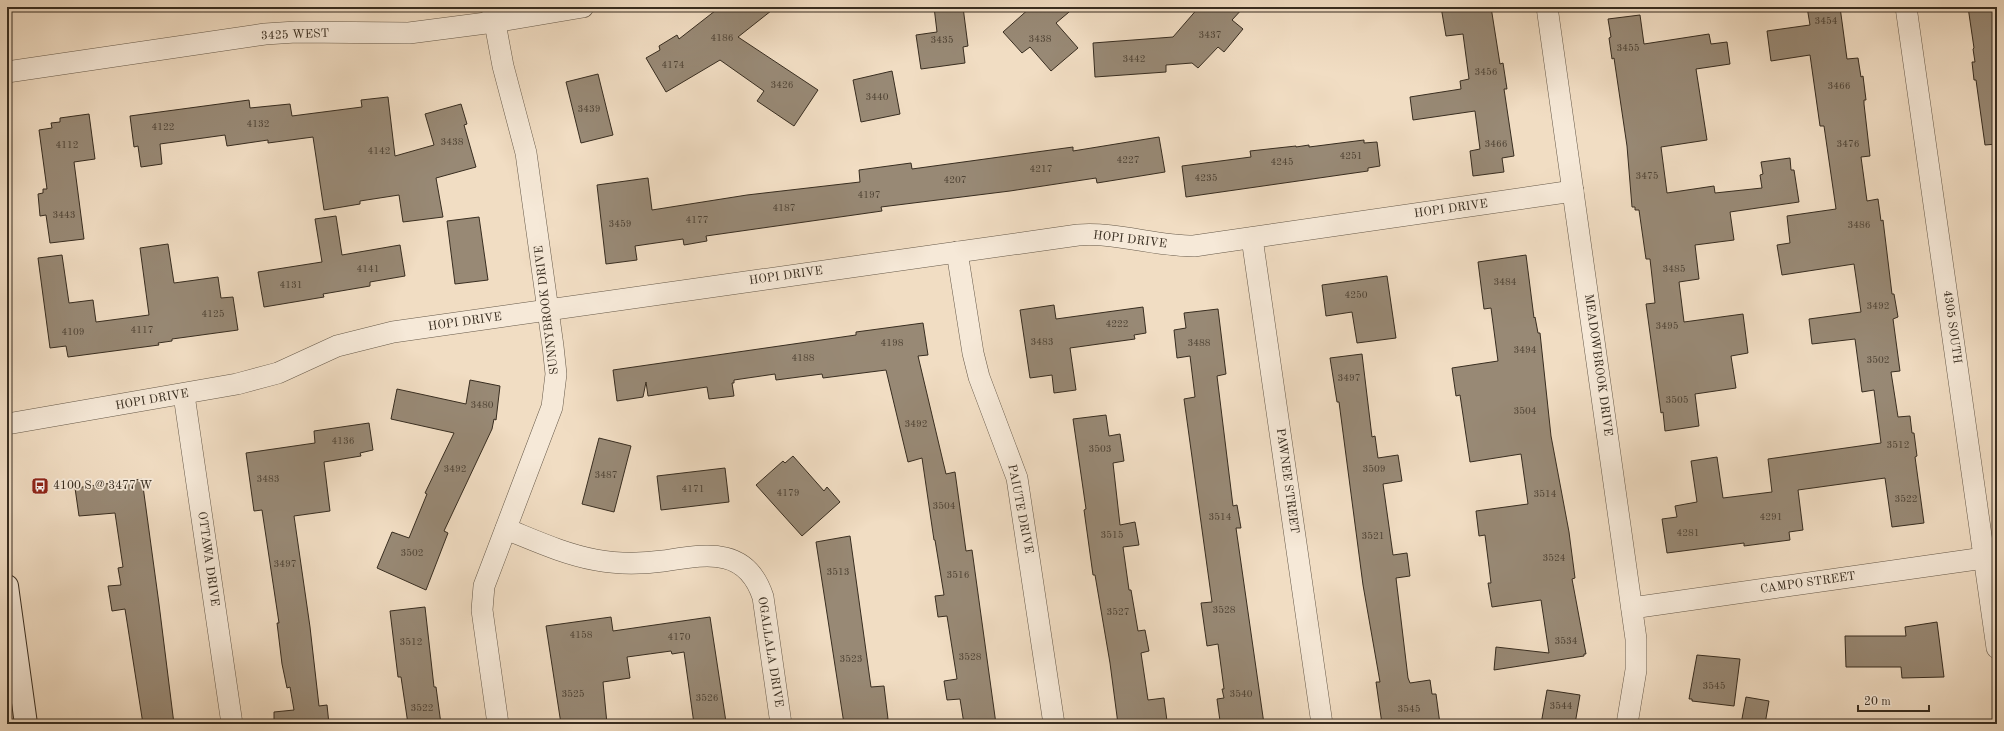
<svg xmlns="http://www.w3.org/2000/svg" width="2004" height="731" viewBox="0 0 2004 731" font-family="'Old Standard TT',serif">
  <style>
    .building { fill: #988975; stroke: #382d20 }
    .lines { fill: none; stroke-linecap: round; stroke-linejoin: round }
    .minor-casing { stroke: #665949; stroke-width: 22 }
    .secondary-casing { stroke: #382d20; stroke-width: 24 }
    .minor { stroke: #f6e9d8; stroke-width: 21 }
    .secondary { stroke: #f6e9d8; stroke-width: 22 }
    .labels { text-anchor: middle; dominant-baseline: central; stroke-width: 3.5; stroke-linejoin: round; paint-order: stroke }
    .number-label { font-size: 10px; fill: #504435 }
    .street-label { font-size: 12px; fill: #382d20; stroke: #f6e9d8 }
    .poi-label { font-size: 12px; fill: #382d20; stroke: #f6e9d8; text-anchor: start }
  </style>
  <rect width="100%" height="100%" fill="#f1ddc3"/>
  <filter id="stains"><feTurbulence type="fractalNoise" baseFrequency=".005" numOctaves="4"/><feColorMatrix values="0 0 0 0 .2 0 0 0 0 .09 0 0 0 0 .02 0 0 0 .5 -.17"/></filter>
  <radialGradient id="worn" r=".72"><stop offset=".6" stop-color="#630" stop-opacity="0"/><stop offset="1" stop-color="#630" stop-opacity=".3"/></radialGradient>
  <g class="building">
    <path d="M720,7H776L738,37L818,90L794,126L757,101L764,91L720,60L666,92L646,58L660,50L659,46L677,35L679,39Z"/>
    <path d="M934,7H963L968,46L963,47L965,63L921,69L916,35L937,32Z"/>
    <path d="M1031,7H1075L1056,23L1078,48L1051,71L1030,47L1022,53L1003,32Z"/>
    <path d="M1199,7H1244L1232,20L1243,29L1224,52L1218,47L1198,68L1192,63L1166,65V72L1095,77L1093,43L1173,37Z"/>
    <path d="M1441,7H1491L1500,64L1503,63L1507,89H1504L1514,156L1502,158L1504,172L1473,176L1470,151L1480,149L1475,111L1413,120L1410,97L1461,89L1460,81L1469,79L1463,34L1446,36Z"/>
    <path d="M1807,7H1840L1847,59L1858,58L1861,77L1863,76L1866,100H1864V104L1870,156L1861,157L1867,201L1878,199L1881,221L1883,220L1892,294H1894L1898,317L1893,319L1900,371L1891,372L1898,417L1910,416L1912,433H1914L1917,456L1915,457L1924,523L1892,527L1885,478L1798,490L1803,530L1789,532L1790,540L1744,546V543L1667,553L1662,519L1677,517L1675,506L1697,502L1691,461L1717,457L1723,498L1772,492L1768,459L1881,443L1874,390L1862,392L1855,339L1812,344L1809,319L1861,312L1854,264L1782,275L1777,245L1790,243L1787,216L1836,209L1824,126H1820L1810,55L1771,61L1767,31L1810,25Z"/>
    <path d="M1968,7H1997V144L1985,145L1976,80H1974L1972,62H1975L1973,49L1974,48Z"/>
    <path d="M1640,15L1644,44L1709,34L1711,44L1727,42L1730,64L1696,69L1707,140L1661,147L1667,193L1714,186L1715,193L1762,188L1760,175L1763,174L1761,162L1790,158L1791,170H1794L1799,202L1730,212L1734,240L1695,245L1699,279L1679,282L1684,322L1743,314L1748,353L1731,356L1736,388L1695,394L1699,426L1665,431L1663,412L1661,413L1646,304L1655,303L1650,259H1646L1639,210H1635V207H1632L1627,146L1614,58L1612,59L1609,38L1611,37L1608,19Z"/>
    <path d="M892,71L900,114L861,122L853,80Z"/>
    <path d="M598,74L613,135L581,143L566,82Z"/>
    <path d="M388,97L395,156L434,145L425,114L461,104L467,124L464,125L476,167L436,178L443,217L403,222L399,195L360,201V204L324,210L313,137L268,143V140L227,146L225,135L160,144L162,164L141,167L138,146L134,147L130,116L249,100L250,108L290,104L292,116L362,107L361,100Z"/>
    <path d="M89,114L95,159L74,162L84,239L50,243L46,215L40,216L38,194L43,193V189H47L39,130L52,128L51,123L60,122V118Z"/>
    <path d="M1159,137L1165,172L1097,183L1096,178L1010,191L881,207L882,211L706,236L707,241L684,245L683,239L635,246L637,260L606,264L597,185L648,178L652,210L747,195L860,182L859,170L911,163L912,169L1073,147V151Z"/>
    <path d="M1364,140V143L1377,142L1380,166L1368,168V171L1186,197L1182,166L1251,157L1250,151L1296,146V147L1309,145V147Z"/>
    <path d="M336,216L342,255L400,245L405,276L370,282V286L323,294L324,297L264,307L258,272L322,262L315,219Z"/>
    <path d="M479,217L488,280L455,284L447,221Z"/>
    <path d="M168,244L174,283L218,277L221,298L233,297L238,330L172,339V341L158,343L159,345L68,357L66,346L50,348L38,258L62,255L69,303L93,300L96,322L149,315L140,248Z"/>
    <path d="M1526,255L1534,318L1535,317L1538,333H1540L1551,436L1569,532L1575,578L1572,579L1586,654H1584V656L1494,670L1496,647L1549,653L1541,600L1492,607L1488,583H1491L1485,535L1479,536L1476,511L1528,504L1521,454L1470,462L1460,395L1456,396L1452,368L1498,361L1491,308L1484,309L1478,262Z"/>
    <path d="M1387,276L1396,338L1357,343L1352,312L1326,316L1322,285Z"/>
    <path d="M1054,305L1056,319L1143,307L1146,333L1134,335L1135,339L1070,348L1076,390L1054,393L1052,375L1030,378L1020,310Z"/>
    <path d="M1218,309L1226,374L1217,376L1233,506L1237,505L1241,528H1236L1264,724H1222V720L1220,721L1217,699L1224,698L1222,689H1224L1218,644L1207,646L1201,603L1212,602L1184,399L1195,397L1190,356L1177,358L1174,330L1186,328L1184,313Z"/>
    <path d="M923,323L928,355L918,356L946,474L955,472L966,551L972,550L996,724H964L960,699L947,700L944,681L957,679L947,616L938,617L935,596L944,595L935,540H934L922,458L908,462L886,370L823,378L822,374L776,380L775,374L734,380V383H732L734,396L709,399L707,387L648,396L646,382L643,397L617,401L613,370L856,335V332Z"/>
    <path d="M1362,354L1372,437L1375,436L1378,458L1398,455L1402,481L1383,484L1393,555L1407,553L1410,576L1396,578L1408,678L1410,683L1430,680L1432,694H1436L1440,724H1382L1376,682H1380L1363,585L1339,402H1337L1330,358Z"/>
    <path d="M470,380L500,386L496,420L494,419L492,429L444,531L448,533L426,590L377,568L392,532L409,538L427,494L425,493L454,433L391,419L397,389L466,404Z"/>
    <path d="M1106,415L1109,436L1120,434L1124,461L1113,463L1120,525L1135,522L1139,545L1123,547L1129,590H1131L1138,631L1145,630L1149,651L1141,653L1148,700L1164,698L1167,721L1152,722V724H1118L1110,663L1095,575H1093L1084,510L1086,509L1073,419Z"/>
    <path d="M369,423L373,450L360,453L361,456L324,462L330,511L294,516L310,627L319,706L327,705L329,724H274V712L294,710L290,687L287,688L282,664L277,623H279L262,510L254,511L246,453L315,443L314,431Z"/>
    <path d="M599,438L631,446L614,512L582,504Z"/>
    <path d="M793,456L824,491L827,487L840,502L802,536L756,485L783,461L785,463Z"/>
    <path d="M725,468L729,502L661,510L657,476Z"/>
    <path d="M142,479L159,604L174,724H143L125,609L112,611L108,586L121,585L118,568L123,567L115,513L79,516L75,488Z"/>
    <path d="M850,536L871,687L884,686L888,719L877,721L878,724H844L816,542Z"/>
    <path d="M425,607L434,687H436L441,724H408L401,677H398L390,611Z"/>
    <path d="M611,617L613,631L710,617L726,722L724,724H694L684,652L672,654L671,651L627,657L630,678L603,682L607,724H561L546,626Z"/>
    <path d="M1937,622L1944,677L1902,678L1901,667H1846L1845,636H1906L1905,627Z"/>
    <path d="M1697,655L1740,659L1734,706L1692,701V699H1689Z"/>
    <path d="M1547,690L1580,695L1575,724H1541Z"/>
    <path d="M1746,697L1769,701L1765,724H1741Z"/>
  </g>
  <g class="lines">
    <g class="minor-casing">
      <g id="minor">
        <path d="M492,7L503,66L526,153L553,346L556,374L552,407L484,586L482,610L498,724"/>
        <path d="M1547,7L1636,639V670L1627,724"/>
        <path d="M1906,7L1997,648"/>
        <path d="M7,72L265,34L296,32L409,33L494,22L583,7"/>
        <path d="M1252,238L1322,724"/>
        <path d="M957,252L973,353L979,377L1017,478L1054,724"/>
        <path d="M184,395L232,724"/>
        <path d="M7,424L237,384L278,373L337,346L393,332L1078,235C1117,232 1155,246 1194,246L1573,191"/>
        <path d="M506,529C536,541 564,554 596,560C617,564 641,564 663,561C704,555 746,545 763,597L781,724"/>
        <path d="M1632,608L1984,558"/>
      </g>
    </g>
    <g class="secondary-casing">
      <path id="secondary" d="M7,586L26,724"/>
    </g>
    <use href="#minor" class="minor"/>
    <use href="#secondary" class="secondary"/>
  </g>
  <defs>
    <g id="bus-square" transform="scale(0.9)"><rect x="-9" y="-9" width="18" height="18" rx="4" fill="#8f2418" stroke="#f6e9d8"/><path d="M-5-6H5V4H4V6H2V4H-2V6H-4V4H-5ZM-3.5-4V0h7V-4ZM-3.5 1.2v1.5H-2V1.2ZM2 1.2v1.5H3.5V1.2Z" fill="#fff"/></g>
  </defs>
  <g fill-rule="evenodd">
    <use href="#bus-square" x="40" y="486"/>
  </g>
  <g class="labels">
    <g class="number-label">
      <text x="1826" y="21">3454</text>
      <text x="1210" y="35">3437</text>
      <text x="722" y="38">4186</text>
      <text x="1040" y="39">3438</text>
      <text x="942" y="40">3435</text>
      <text x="1628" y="48">3455</text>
      <text x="1134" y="59">3442</text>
      <text x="673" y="65">4174</text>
      <text x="1486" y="72">3456</text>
      <text x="782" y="85">3426</text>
      <text x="1839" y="86">3466</text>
      <text x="877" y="97">3440</text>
      <text x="589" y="109">3439</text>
      <text x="258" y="124">4132</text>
      <text x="163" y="127">4122</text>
      <text x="452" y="142">3438</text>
      <text x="1496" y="144">3466</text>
      <text x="1848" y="144">3476</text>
      <text x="67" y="145">4112</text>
      <text x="379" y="151">4142</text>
      <text x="1351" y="156">4251</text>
      <text x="1128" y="160">4227</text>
      <text x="1282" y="162">4245</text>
      <text x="1041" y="169">4217</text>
      <text x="1647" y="176">3475</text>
      <text x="1206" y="178">4235</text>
      <text x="955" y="180">4207</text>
      <text x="869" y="195">4197</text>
      <text x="784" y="208">4187</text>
      <text x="64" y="215">3443</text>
      <text x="697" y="220">4177</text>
      <text x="620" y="224">3459</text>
      <text x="1859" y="225">3486</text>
      <text x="368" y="269">4141</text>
      <text x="1674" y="269">3485</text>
      <text x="1505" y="282">3484</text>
      <text x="291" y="285">4131</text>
      <text x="1356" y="295">4250</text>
      <text x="1878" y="306">3492</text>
      <text x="213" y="314">4125</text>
      <text x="1117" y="324">4222</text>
      <text x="1667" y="326">3495</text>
      <text x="142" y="330">4117</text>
      <text x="73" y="332">4109</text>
      <text x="1042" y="342">3483</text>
      <text x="892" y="343">4198</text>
      <text x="1199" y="343">3488</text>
      <text x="1525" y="350">3494</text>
      <text x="803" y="358">4188</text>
      <text x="1878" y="360">3502</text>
      <text x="1349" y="378">3497</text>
      <text x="1677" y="400">3505</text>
      <text x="482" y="405">3480</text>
      <text x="1525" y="411">3504</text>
      <text x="916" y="424">3492</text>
      <text x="343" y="441">4136</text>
      <text x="1898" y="445">3512</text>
      <text x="1100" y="449">3503</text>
      <text x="455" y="469">3492</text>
      <text x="1374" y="469">3509</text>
      <text x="606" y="475">3487</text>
      <text x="268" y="479">3483</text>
      <text x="693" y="489">4171</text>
      <text x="788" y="493">4179</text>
      <text x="1545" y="494">3514</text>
      <text x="1906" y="499">3522</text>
      <text x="944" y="506">3504</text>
      <text x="1220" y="517">3514</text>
      <text x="1771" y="517">4291</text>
      <text x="1688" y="533">4281</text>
      <text x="1112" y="535">3515</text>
      <text x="1373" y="536">3521</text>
      <text x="412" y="553">3502</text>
      <text x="1554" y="558">3524</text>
      <text x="285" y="564">3497</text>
      <text x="838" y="572">3513</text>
      <text x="958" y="575">3516</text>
      <text x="1224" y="610">3528</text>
      <text x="1118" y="612">3527</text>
      <text x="581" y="635">4158</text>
      <text x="679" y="637">4170</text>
      <text x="1566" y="641">3534</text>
      <text x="411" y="642">3512</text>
      <text x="970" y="657">3528</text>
      <text x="851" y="659">3523</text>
      <text x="1714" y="686">3545</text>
      <text x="573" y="694">3525</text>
      <text x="1241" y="694">3540</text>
      <text x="707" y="698">3526</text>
      <text x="1561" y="706">3544</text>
      <text x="422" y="708">3522</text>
      <text x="1409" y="709">3545</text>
    </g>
    <g class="street-label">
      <text transform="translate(295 35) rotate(-2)">3425 WEST</text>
      <text transform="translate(1451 209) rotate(-8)">HOPI DRIVE</text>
      <text transform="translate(1130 240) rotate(7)">HOPI DRIVE</text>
      <text transform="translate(786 276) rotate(-8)">HOPI DRIVE</text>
      <text transform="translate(547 310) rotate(-97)">SUNNYBROOK DRIVE</text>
      <text transform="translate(465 322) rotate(-8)">HOPI DRIVE</text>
      <text transform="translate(1952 327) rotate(82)">4305 SOUTH</text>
      <text transform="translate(1598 365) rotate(82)">MEADOWBROOK DRIVE</text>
      <text transform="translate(152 400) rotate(-10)">HOPI DRIVE</text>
      <text transform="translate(1287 481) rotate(82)">PAWNEE STREET</text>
      <text transform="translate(1020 509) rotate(79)">PAIUTE DRIVE</text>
      <text transform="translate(208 559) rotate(82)">OTTAWA DRIVE</text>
      <text transform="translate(1808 583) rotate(-8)">CAMPO STREET</text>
      <text transform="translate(770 652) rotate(81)">OGALLALA DRIVE</text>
    </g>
    <g class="poi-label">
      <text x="53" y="486">4100 S @ 3477 W</text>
    </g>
  </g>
  <rect width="2004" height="731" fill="none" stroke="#f1ddc3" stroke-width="24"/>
  <rect x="8" y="8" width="1988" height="715" fill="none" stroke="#382d20" stroke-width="2"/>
  <rect x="12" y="12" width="1980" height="707" fill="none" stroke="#382d20"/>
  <path d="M1858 705v6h71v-6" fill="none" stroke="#382d20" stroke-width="2"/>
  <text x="1864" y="705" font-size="12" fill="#382d20" stroke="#f6e9d8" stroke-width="3" paint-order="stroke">20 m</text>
  <rect width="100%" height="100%" filter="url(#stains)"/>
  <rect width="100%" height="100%" fill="url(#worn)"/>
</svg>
